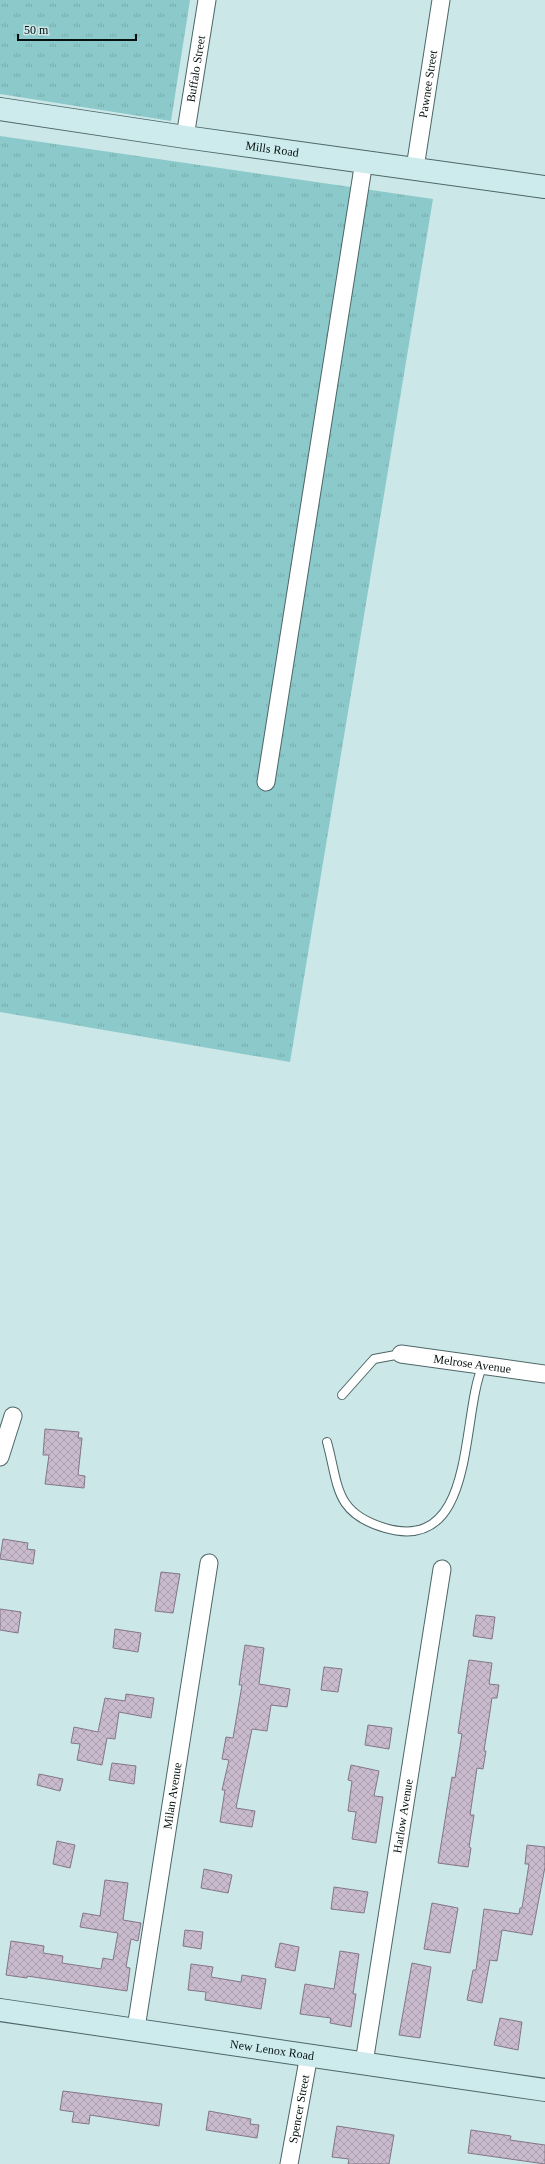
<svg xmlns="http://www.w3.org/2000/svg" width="545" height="2164" viewBox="0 0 545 2164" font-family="'Times New Roman',serif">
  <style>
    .grass { fill: url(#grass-tufts) }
    .building { fill: url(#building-cross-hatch); stroke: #837687 }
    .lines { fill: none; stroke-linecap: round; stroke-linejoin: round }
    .lane-casing { stroke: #4e6667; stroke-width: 10 }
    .street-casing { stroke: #4e6667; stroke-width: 19 }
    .secondary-casing { stroke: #4e6667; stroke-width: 24 }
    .lane { stroke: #fff; stroke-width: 8 }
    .street { stroke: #fff; stroke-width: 17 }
    .secondary { stroke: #cdebec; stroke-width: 22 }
    .labels { text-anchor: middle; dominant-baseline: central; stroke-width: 4; stroke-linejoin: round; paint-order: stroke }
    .street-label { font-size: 12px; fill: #061010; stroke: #cbe7e8 }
  </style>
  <defs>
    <pattern id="grass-tufts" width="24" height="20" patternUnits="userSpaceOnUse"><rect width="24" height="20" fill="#8cc9ca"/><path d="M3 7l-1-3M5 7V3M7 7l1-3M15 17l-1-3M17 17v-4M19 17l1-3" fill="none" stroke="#77acac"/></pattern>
    <pattern id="building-cross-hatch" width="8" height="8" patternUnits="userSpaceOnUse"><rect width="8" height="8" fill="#c9bbcd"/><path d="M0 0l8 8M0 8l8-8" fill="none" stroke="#aba0af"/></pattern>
  </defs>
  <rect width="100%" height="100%" fill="#cbe7e8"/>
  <g class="grass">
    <path d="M0,0H190L171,121L0,94Z"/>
    <path d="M0,136L433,199L290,1062L0,1012Z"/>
  </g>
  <g class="building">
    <path d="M45,1429L79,1432L78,1438H82L78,1475L85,1476L84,1488L45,1484L49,1455H43Z"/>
    <path d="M3,1539L28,1543L27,1549L35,1550L33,1564L0,1559Z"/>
    <path d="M161,1572L180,1574L173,1613L155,1611Z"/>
    <path d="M0,1609L21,1612L18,1633L0,1630Z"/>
    <path d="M476,1615L495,1617L492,1639L473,1636Z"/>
    <path d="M115,1629L141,1633L138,1652L113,1648Z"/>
    <path d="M245,1645L264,1648L259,1684L290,1689L287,1707L271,1705L267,1731L252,1729L236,1808L255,1811L252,1827L220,1822L225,1790H222L229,1760L222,1759L226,1737L233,1738L242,1685H239Z"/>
    <path d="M469,1660L492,1663L489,1684L499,1685L497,1698H492L484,1751H486L483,1769L477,1768L470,1815H474L469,1847L471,1848L468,1867L438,1863L452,1777L455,1778L462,1734L458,1733Z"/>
    <path d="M324,1667L342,1669L338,1692L321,1690Z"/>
    <path d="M126,1694L154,1698L151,1718L119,1712L115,1739L107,1738L102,1765L77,1760L80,1744L71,1743L74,1727L98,1732L105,1698L125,1701Z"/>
    <path d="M368,1725L392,1728L389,1749L365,1745Z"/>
    <path d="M112,1763L136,1766L134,1784L109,1780Z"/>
    <path d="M351,1765L379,1771L374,1796L383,1797L376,1843L352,1839L356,1812L348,1811L352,1781L348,1780Z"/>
    <path d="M39,1774L63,1779L60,1791L37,1785Z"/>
    <path d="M57,1841L75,1845L70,1868L53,1864Z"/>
    <path d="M527,1845L545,1847V1867L532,1935L502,1930L497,1961L490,1960L482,2003L467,2000L473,1970H476L484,1909L519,1914L520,1908H522L529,1864H525Z"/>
    <path d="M204,1869L232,1875L228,1893L201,1888Z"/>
    <path d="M105,1880L128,1883L123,1920L141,1923L138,1941L131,1939L126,1967L130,1968L127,1991L27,1976V1978L6,1975L11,1941L44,1946L43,1953L63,1956L62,1963L101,1969L103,1958L113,1960L118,1933L80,1927L83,1913L100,1916Z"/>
    <path d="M334,1887L368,1892L364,1913L331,1909Z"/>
    <path d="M432,1903L458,1908L450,1953L424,1949Z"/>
    <path d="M185,1930L203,1932L201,1949L183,1946Z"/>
    <path d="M280,1943L299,1947L295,1971L275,1967Z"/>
    <path d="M340,1951L359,1954L353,1994H356L351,2027L330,2023L331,2018L300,2014L305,1984L334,1989Z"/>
    <path d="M412,1963L431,1967L420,2038L399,2035Z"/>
    <path d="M191,1964L213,1967L211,1977L241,1982L242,1975L266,1979L261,2009L205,2000L206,1992L188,1990Z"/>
    <path d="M500,2018L522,2022L518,2050L494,2045Z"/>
    <path d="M63,2091L162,2104L159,2126L90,2115L89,2124L72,2122L74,2112L60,2110Z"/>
    <path d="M209,2111L251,2119L250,2124L259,2125L257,2138L206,2130Z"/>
    <path d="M337,2126L394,2135L389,2164H348L349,2159L332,2157Z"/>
    <path d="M471,2130L511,2136L510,2140L545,2145V2164L468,2153Z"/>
  </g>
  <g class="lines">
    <g class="lane-casing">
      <g id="lane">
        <path d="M342,1395L374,1359L401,1354"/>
        <path d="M327,1442C339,1486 334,1513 385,1528C478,1555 460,1415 483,1365"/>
      </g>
    </g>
    <g class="street-casing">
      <g id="street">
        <path id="s1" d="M185,137L207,0"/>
        <path id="s2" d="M415,168L441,0"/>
        <path d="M266,782L364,161"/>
        <path id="s3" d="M401,1354L545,1374"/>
        <path d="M0,1457L13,1416"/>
        <path id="s4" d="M136,2028L209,1563"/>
        <path id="s5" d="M364,2063L442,1569"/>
        <path id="s6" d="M289,2164L309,2055"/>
      </g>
    </g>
    <g class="secondary-casing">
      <g id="secondary">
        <path id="s7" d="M0,109L185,137L545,187"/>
        <path id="s8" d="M0,2010L545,2090"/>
      </g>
    </g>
    <use href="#lane" class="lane"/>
    <use href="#street" class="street"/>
    <use href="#secondary" class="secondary"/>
  </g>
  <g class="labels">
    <g class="street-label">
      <text stroke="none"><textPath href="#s1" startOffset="69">Buffalo Street</textPath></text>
      <text stroke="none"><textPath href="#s2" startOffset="85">Pawnee Street</textPath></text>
      <text stroke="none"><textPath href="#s7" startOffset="275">Mills Road</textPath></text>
      <text stroke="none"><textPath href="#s3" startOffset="72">Melrose Avenue</textPath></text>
      <text stroke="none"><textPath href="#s4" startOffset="235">Milan Avenue</textPath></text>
      <text stroke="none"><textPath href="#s5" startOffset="250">Harlow Avenue</textPath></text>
      <text stroke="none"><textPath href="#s8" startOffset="275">New Lenox Road</textPath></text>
      <text stroke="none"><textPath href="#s6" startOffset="56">Spencer Street</textPath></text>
    </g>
  </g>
  <path d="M18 34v6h118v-6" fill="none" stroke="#061010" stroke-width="2"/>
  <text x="24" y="34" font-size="12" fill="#061010" stroke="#cbe7e8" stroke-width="3" paint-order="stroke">50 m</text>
</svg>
